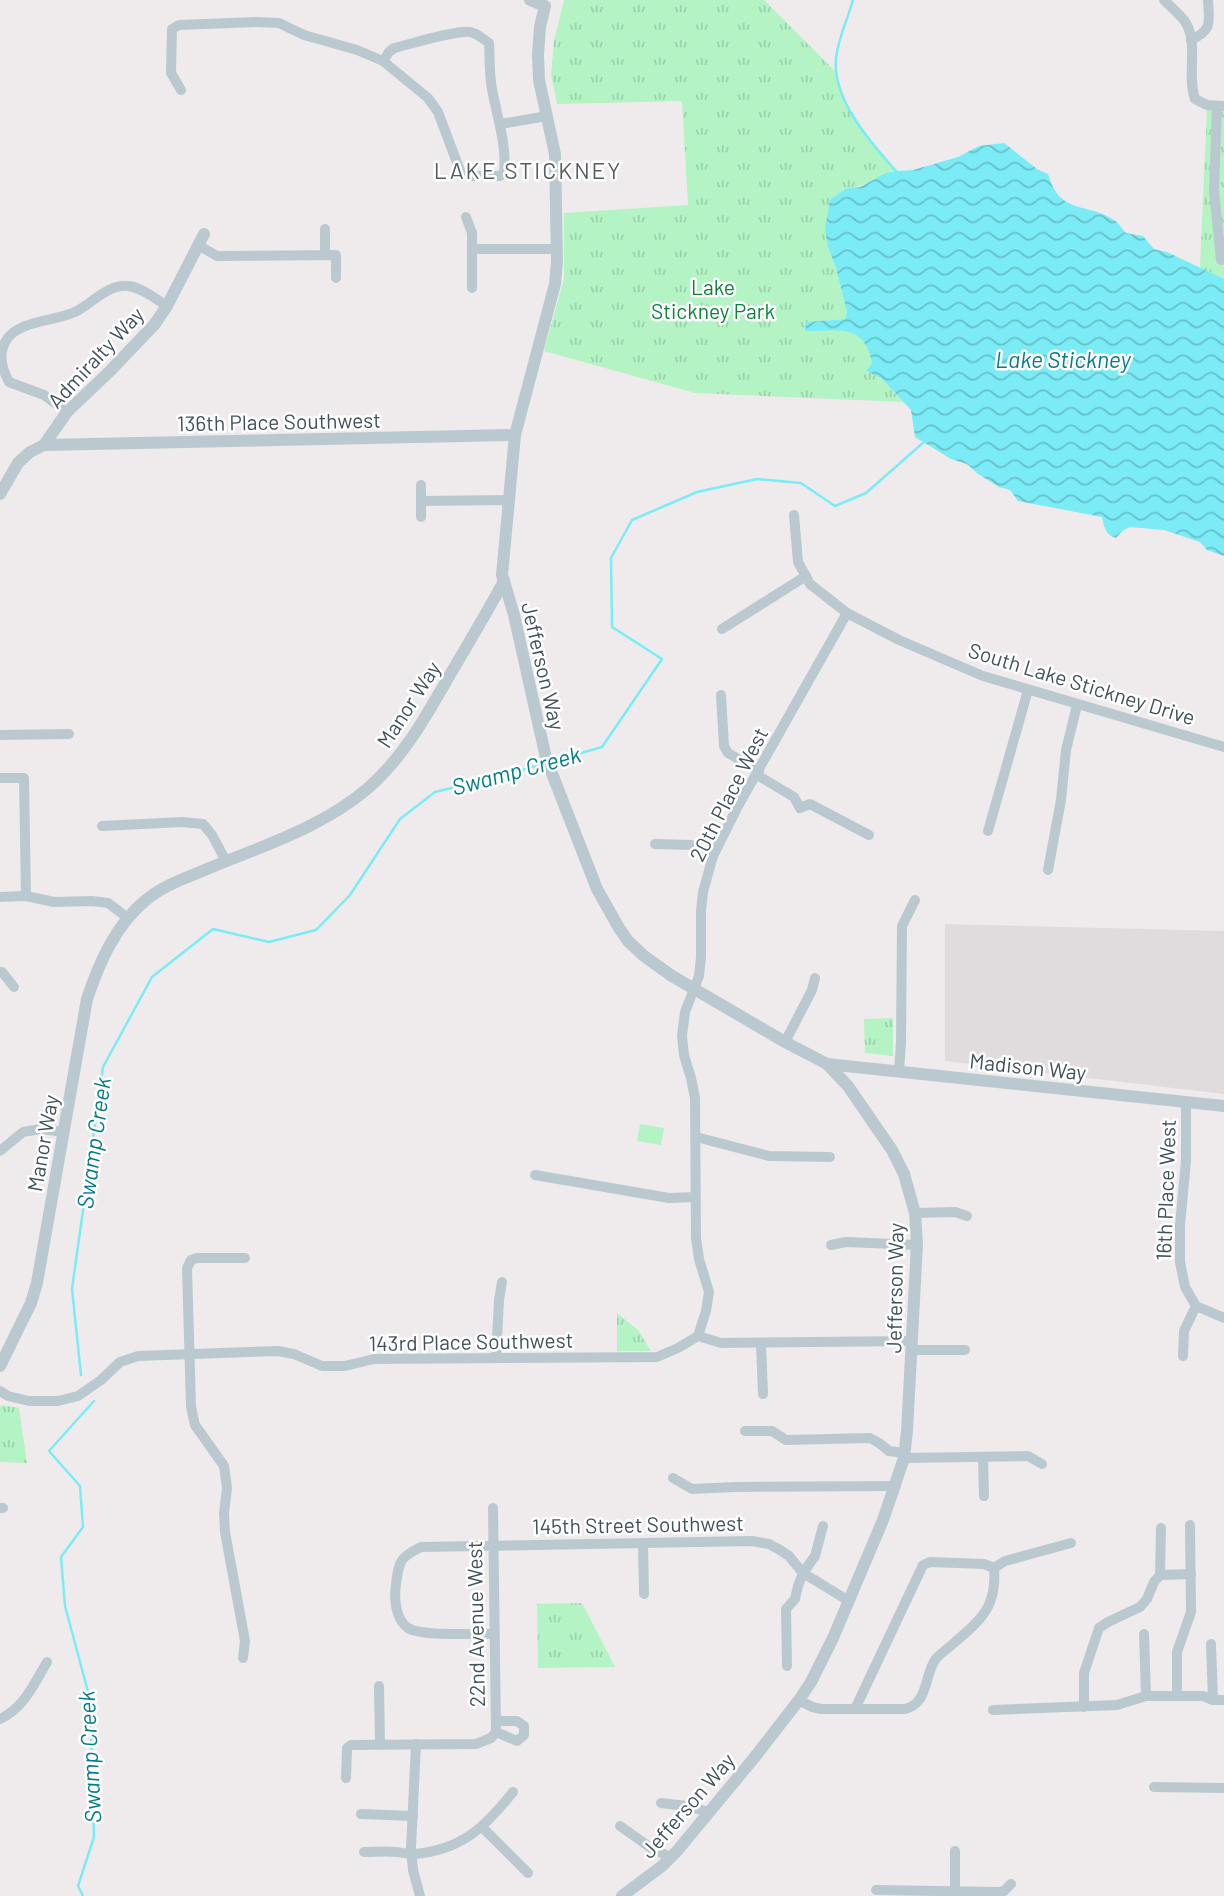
<svg xmlns="http://www.w3.org/2000/svg" width="1224" height="1896" viewBox="0 0 1224 1896" font-family="Barlow,sans-serif">
  <style>
    .education { fill: #e0dcde }
    .grass { fill: #b3f3c4 }
    .park { fill: url(#park-tufts) }
    .water { fill: url(#water-waves) }
    .lines { fill: none; stroke-linecap: round; stroke-linejoin: round }
    .stream { stroke: #7bebf5; stroke-width: 2.5 }
    .minor { stroke: #bac9d0; stroke-width: 10 }
    .tertiary { stroke: #bac9d0; stroke-width: 12 }
    .labels { text-anchor: middle; dominant-baseline: central; stroke-width: 5; stroke-linejoin: round; paint-order: stroke }
    .park-label { font-size: 21px; fill: #0c8339; stroke: #fff }
    .street-label { font-size: 21px; fill: #42525b; stroke: #fff }
    .neighbourhood-label { font-size: 23px; letter-spacing: 2px; fill: #585d61; stroke: #fff }
    .water-label { font-size: 23px; font-style: italic; fill: #047d88; stroke: #fff }
  </style>
  <defs>
    <pattern id="park-tufts" width="24" height="20" patternUnits="userSpaceOnUse" patternTransform="scale(1.75)"><rect width="24" height="20" fill="#b3f3c4"/><path d="M3 7l-1-3M5 7V3M7 7l1-3M15 17l-1-3M17 17v-4M19 17l1-3" fill="none" stroke="#9bd2ab"/></pattern>
    <pattern id="water-waves" width="16" height="10" patternUnits="userSpaceOnUse" patternTransform="scale(1.75)"><rect width="16" height="10" fill="#7bebf5"/><path d="M0 5q4-4 8 0t8 0" fill="none" stroke="#66c1c9"/></pattern>
  </defs>
  <rect width="100%" height="100%" fill="#efebec"/>
  <path class="education" d="M945,924L1224,931V1094L945,1061Z"/>
  <path class="grass" d="M640,1124L664,1128L661,1145L637,1141Z"/>
  <g class="park">
    <path d="M564,0H764L836,72L844,100L875,147L896,171C878,176 867,187 847,188L828,247L836,268L847,312L845,319L806,322C819,325 853,330 862,337C868,343 871,355 872,363L866,371L881,378L903,402L695,393L544,351L564,279V213L688,205L682,101L557,104L551,75L554,41Z"/>
    <path d="M1207,108L1224,110V279L1200,268Z"/>
    <path d="M893,1018V1056L865,1053L864,1019Z"/>
    <path d="M617,1313L638,1330L651,1351H617Z"/>
    <path d="M2,1405L19,1408L27,1463L0,1462V1407Z"/>
    <path d="M582,1603L615,1667L538,1668L537,1604Z"/>
  </g>
  <path class="water" d="M1004,143L1037,169L1048,174C1060,216 1088,202 1114,220C1119,223 1122,229 1126,233L1143,236L1154,249L1167,252L1224,279V556L1207,550L1200,542L1164,530L1130,527L1122,531L1116,538C1105,535 1104,526 1102,517L1018,501L1010,490L999,487L978,474L967,464L951,459L915,437L911,410L881,378L866,371L872,363C865,322 837,331 805,331L806,322L845,319L847,312L836,268L828,247L825,229L830,200L847,188L860,187L886,173L896,171L913,170L958,157L979,146Z"/>
  <g class="lines">
    <g class="stream">
      <path d="M853,0C848,18 838,39 836,58C832,99 870,142 896,171"/>
      <path d="M553,761L602,747L662,659L612,627L611,558L632,520L697,492L757,479L801,483L835,506L866,493L924,442"/>
      <path d="M81,1375L72,1289L103,1067L152,977L213,929L269,942L316,930L350,895L400,819L435,792L497,777L543,764"/>
      <path d="M83,1896L78,1886L94,1837L90,1699L65,1606L61,1557L83,1527L80,1486L49,1451L94,1401"/>
    </g>
    <g class="minor">
      <path d="M1164,0C1170,6 1178,13 1184,20C1200,42 1186,74 1195,99L1207,105L1224,106"/>
      <path d="M1191,40C1213,30 1209,22 1208,0"/>
      <path d="M181,90L171,73L172,29L179,25L256,22L279,23L304,35L357,50L383,61L428,98L438,112L462,176H500L504,173C507,144 497,117 492,89C489,74 490,58 489,43C483,39 477,33 470,32C456,30 411,44 394,48L389,52L383,61"/>
      <path d="M1217,107L1214,191L1221,260"/>
      <path d="M501,124L547,116"/>
      <path d="M466,217L472,233V288"/>
      <path d="M198,245L217,256L336,255V278"/>
      <path d="M473,249H557"/>
      <path d="M325,255V229"/>
      <path d="M67,412L44,395L9,382C4,372 0,363 2,351C8,319 52,323 75,312C92,304 107,284 128,286C141,287 156,299 167,306"/>
      <path d="M421,485V517"/>
      <path d="M421,501L509,500"/>
      <path d="M794,515L798,562L810,584L847,613L899,640L983,676L1224,747"/>
      <path d="M722,629L806,576"/>
      <path d="M721,695L724,746L728,753L759,771"/>
      <path d="M0,735L69,734"/>
      <path d="M757,775L794,797L800,808L810,804L869,835"/>
      <path d="M0,778H24L26,896"/>
      <path d="M102,826L182,822L203,824L212,835L226,861"/>
      <path d="M988,831L1028,690"/>
      <path d="M655,844L691,845L713,856"/>
      <path d="M1048,870L1061,800L1066,750L1077,705"/>
      <path d="M0,897L26,896L54,902L92,901L108,903L128,918"/>
      <path d="M0,972H2L14,987"/>
      <path d="M785,1042L812,990L815,978"/>
      <path d="M899,1071L901,1043L902,926L915,900"/>
      <path d="M1186,1102V1161L1180,1225V1262L1185,1287L1196,1306"/>
      <path d="M696,1137L769,1156L830,1157"/>
      <path d="M0,1151L23,1132L41,1129L64,1132"/>
      <path d="M535,1175L669,1198L695,1197"/>
      <path d="M915,1213L955,1212L967,1216"/>
      <path d="M831,1245L846,1242L917,1245"/>
      <path d="M1196,1306L1224,1318"/>
      <path d="M698,1336L706,1311L709,1292L699,1259L696,1238L695,1098L691,1078L684,1055L682,1036L685,1012L699,976L701,957V911L703,892L713,856L738,806L847,613"/>
      <path d="M761,1343L763,1394"/>
      <path d="M912,1350H965"/>
      <path d="M1183,1356L1184,1331L1196,1306"/>
      <path d="M496,1358L499,1300L502,1282"/>
      <path d="M0,1391L8,1396L29,1401H58L78,1396L101,1380L120,1362L138,1356L278,1351L294,1354L322,1366H345L374,1359L657,1357L678,1348L698,1336L721,1343L912,1341"/>
      <path d="M745,1431H772L786,1440L870,1438L879,1443L889,1451L904,1453"/>
      <path d="M983,1457L984,1496"/>
      <path d="M904,1458L1028,1456L1042,1464"/>
      <path d="M673,1478L692,1489L735,1487L896,1486"/>
      <path d="M0,1508H3"/>
      <path d="M643,1543L644,1594"/>
      <path d="M1160,1575L1191,1574"/>
      <path d="M494,1634C476,1633 422,1637 408,1628C395,1619 394,1598 396,1584C399,1561 400,1557 421,1547L752,1541L769,1544L780,1550L789,1556L803,1573L849,1601"/>
      <path d="M1144,1634L1146,1696"/>
      <path d="M1211,1644L1213,1700"/>
      <path d="M243,1658L245,1641L225,1532L224,1513L227,1488L224,1466L195,1425L191,1407L187,1268L191,1260L197,1258H245"/>
      <path d="M787,1666L786,1609L795,1599L798,1586L803,1573L815,1556L823,1526"/>
      <path d="M379,1686L380,1744"/>
      <path d="M1177,1696V1652L1191,1612L1190,1525"/>
      <path d="M799,1700L812,1707L821,1709H905C928,1704 924,1677 935,1660C940,1653 949,1648 955,1642C982,1619 997,1606 994,1568"/>
      <path d="M1084,1707V1673L1099,1628L1108,1622L1140,1607L1147,1599L1154,1582L1160,1575L1161,1528"/>
      <path d="M855,1709L923,1565L930,1562L984,1564L994,1568L1005,1561L1071,1543"/>
      <path d="M993,1710L1117,1705L1146,1696H1203L1213,1700H1224"/>
      <path d="M0,1719C24,1708 34,1684 47,1662"/>
      <path d="M496,1721H517L524,1726V1735L517,1741L496,1732"/>
      <path d="M416,1744L411,1848L413,1870L420,1896"/>
      <path d="M346,1778L347,1748L351,1745L476,1744L491,1738L496,1732L493,1508"/>
      <path d="M1154,1787L1224,1788"/>
      <path d="M661,1803L686,1806L709,1812"/>
      <path d="M361,1814L413,1816"/>
      <path d="M620,1826L651,1848L670,1857"/>
      <path d="M482,1827L528,1873"/>
      <path d="M364,1852C375,1852 386,1851 397,1852C403,1853 408,1854 414,1854C462,1850 485,1827 513,1792"/>
      <path d="M876,1890L999,1892L1004,1891L1011,1884"/>
      <path d="M955,1895V1851"/>
    </g>
    <g class="tertiary">
      <path d="M44,445L515,435"/>
      <path d="M0,494L18,463L30,452L44,445L67,412L108,373L154,325L167,306L204,234"/>
      <path d="M504,581L514,615L546,758L597,889L619,928L628,941L644,956L672,976L785,1042L827,1064L848,1086L874,1124L892,1150L904,1174L915,1213L917,1244L907,1431L904,1458L883,1520L833,1638L811,1682L799,1700L754,1758L677,1851L662,1866L622,1896"/>
      <path d="M827,1064L1224,1106"/>
      <path d="M0,1366L31,1303L37,1283L87,999C99,963 116,924 146,900C164,885 186,878 207,869C262,846 321,828 367,789C403,758 425,718 448,678C467,646 486,614 504,581L502,575L515,435L555,284L557,261L555,154L539,80L538,54L540,27L545,6L530,0"/>
    </g>
  </g>
  <g class="labels">
    <g class="park-label">
      <text x="713" y="286">Lake<tspan x="713" dy="24">Stickney Park</tspan></text>
    </g>
    <g class="street-label">
      <text transform="translate(95 357) rotate(-47)">Admiralty Way</text>
      <text transform="translate(279 421) rotate(-1)">136th Place Southwest</text>
      <text transform="translate(544 666) rotate(77)">Jefferson Way</text>
      <text transform="translate(1082 683) rotate(17)">South Lake Stickney Drive</text>
      <text transform="translate(408 704) rotate(-57)">Manor Way</text>
      <text transform="translate(728 794) rotate(-63)">20th Place West</text>
      <text transform="translate(1028 1066) rotate(6)">Madison Way</text>
      <text transform="translate(42 1143) rotate(-80)">Manor Way</text>
      <text transform="translate(1165 1190) rotate(-88)">16th Place West</text>
      <text transform="translate(894 1288) rotate(-89)">Jefferson Way</text>
      <text transform="translate(471 1341) rotate(-1)">143rd Place Southwest</text>
      <text transform="translate(638 1524) rotate(-1)">145th Street Southwest</text>
      <text transform="translate(475 1624) rotate(-91)">22nd Avenue West</text>
      <text transform="translate(687 1805) rotate(-49)">Jefferson Way</text>
    </g>
    <g class="neighbourhood-label">
      <text x="528" y="170">LAKE STICKNEY</text>
    </g>
    <g class="water-label">
      <text x="1063" y="359">Lake Stickney</text>
      <text transform="translate(516 770) rotate(-15)">Swamp Creek</text>
      <text transform="translate(93 1143) rotate(-82)">Swamp Creek</text>
      <text transform="translate(89 1757) rotate(-93)">Swamp Creek</text>
    </g>
  </g>
</svg>
